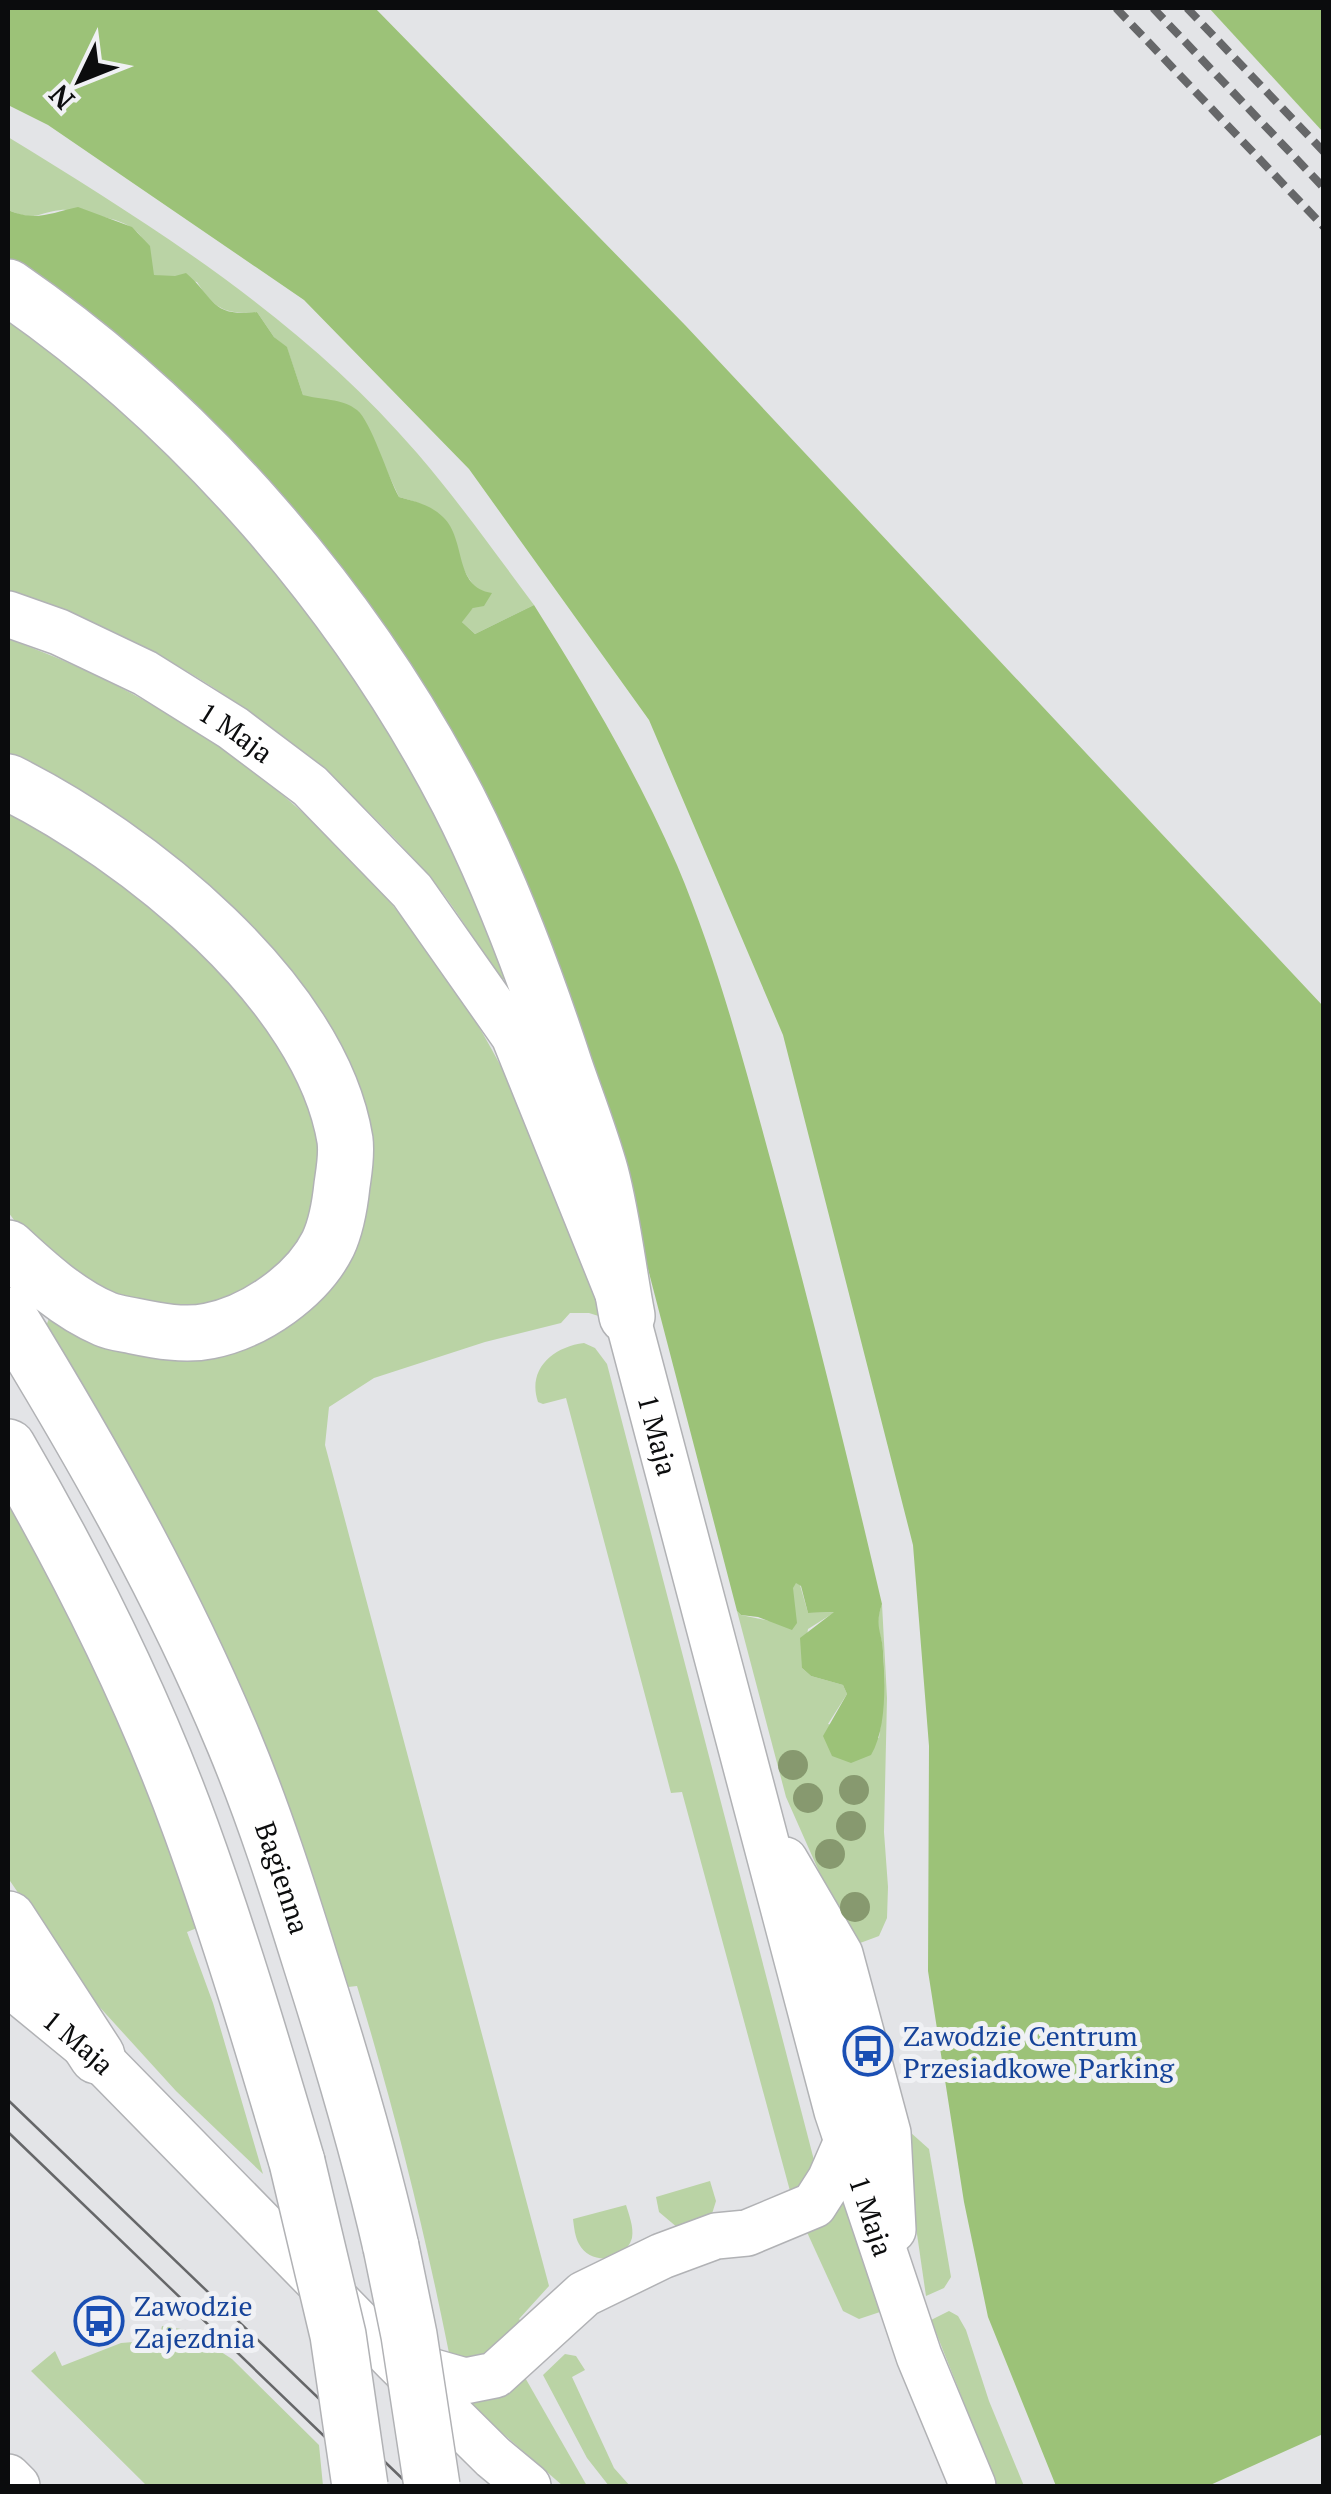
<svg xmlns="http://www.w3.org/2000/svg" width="1331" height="2494" viewBox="0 0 1331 2494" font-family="'PT Serif',serif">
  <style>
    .green { fill: #bad3a5 }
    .forest { fill: #9cc278 }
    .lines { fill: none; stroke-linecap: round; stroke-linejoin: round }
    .minor-casing { stroke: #b1b2b5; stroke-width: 48 }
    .major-casing { stroke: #b1b2b5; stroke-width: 58 }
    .minor { stroke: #fff; stroke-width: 45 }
    .major { stroke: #fff; stroke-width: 55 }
    .tram { stroke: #666769; stroke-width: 2.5 }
    .rail { stroke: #666769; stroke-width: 8; stroke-dasharray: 15 8; stroke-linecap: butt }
    .major-bridge-casing { stroke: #b1b2b5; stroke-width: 58; stroke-linecap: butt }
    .major-bridge { stroke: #fff; stroke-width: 55 }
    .tree { fill: #87996f }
    .labels { text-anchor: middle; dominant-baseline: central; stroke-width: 10; stroke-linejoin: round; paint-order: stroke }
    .street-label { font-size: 28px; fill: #0b0c0d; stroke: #f0f1f4 }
    .transit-label { font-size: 28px; fill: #164399; stroke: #f0f1f4; text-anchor: start }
  </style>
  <rect width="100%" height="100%" fill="#e3e4e7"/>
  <g class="green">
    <path d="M8,137C155,227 304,321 417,453C459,502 496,554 534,605L475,634L461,621L473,608L479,591C440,550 474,516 399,497L379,454L303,395L287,348L274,337L257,312C226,315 214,309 197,282L153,275C149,233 134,222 93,215C83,214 71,209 61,210C35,213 36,222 8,210Z"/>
    <path d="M8,318L111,400L227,511L288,584L377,706L445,833L496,939L508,979H502C480,951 463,919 441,891C329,755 177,643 8,591Z"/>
    <path d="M8,639C233,719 410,879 515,1094C550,1166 577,1245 608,1319L589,1313H570L561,1323L485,1342L374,1378L329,1407L325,1445L549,2286L519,2319L527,2327L477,2366L449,2353C424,2228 394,2108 357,1986L348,1987L301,1843L46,1326L50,1316L272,1330L358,1099L8,757Z"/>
    <path d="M8,804L148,894L264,1013L326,1133L319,1208L287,1268L206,1311L116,1301L27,1237L8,1212Z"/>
    <path d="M584,1343L595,1348L607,1364L815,2164L793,2202L682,1792L671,1793L566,1398L543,1404L538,1402C527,1370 552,1347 584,1343Z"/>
    <path d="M8,1500L71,1621L119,1723L159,1818L197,1928L187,1932L213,2003L263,2174L176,2091L85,1991L8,1878Z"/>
    <path d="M796,1582L800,1585L808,1613L835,1612L808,1629L802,1668L811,1676L843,1685L847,1694L828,1724L879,1738C883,1710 886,1679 883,1650C881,1629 873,1629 882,1604L887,1698L884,1832L888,1887L887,1918L879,1936L852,1946L786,1797L737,1611L741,1615L770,1621Z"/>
    <path d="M901,2124L929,2149L951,2277L944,2288L926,2296Z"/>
    <path d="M710,2181L716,2201L711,2217L678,2228L659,2212L656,2197Z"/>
    <path d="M843,2199L883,2311L859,2319L843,2311L806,2230Z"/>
    <path d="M626,2205C629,2215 634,2227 632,2238C625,2262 591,2266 579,2244C575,2237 574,2227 573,2219Z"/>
    <path d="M949,2311L958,2316L966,2330L989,2401L1024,2486H997L931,2320Z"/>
    <path d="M162,2326L181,2329L198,2337L232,2359L319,2445L323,2486H147L31,2371L55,2351L62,2366L121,2343L159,2340Z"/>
    <path d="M565,2354L576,2356L585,2370L572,2377L614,2468L630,2486H609L587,2458L543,2375Z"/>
    <path d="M523,2374L587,2486H563L470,2405V2397Z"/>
  </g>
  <g class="forest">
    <path d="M8,8H375L685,325L1323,1006V2434L1208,2486H1056L988,2317L964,2202L928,1971L929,1746L913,1545L783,1035L649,720L469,469L304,300L48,125L8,105Z"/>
    <path d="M1209,8H1323V132Z"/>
    <path d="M78,207L132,227L150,246L154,275L175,276L186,273C216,299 210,317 257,312L274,337L287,347L303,395C320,400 342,398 357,410C371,421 388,477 399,497C414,501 431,505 443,517C467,540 453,587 492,593L484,606L473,608L462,622L475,634L534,605C587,689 637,773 677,865C718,962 745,1067 773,1169C812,1313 848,1458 882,1604C874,1627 882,1631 883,1651C885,1682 887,1728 871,1755L851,1763L832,1756L823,1736L847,1694L843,1685L811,1676L802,1668L800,1638L834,1612L808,1613L801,1586L796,1583L793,1588L797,1623L792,1630L758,1617L741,1615L737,1611L635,1219L471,778L42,283L8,259V210C36,222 50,213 78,207Z"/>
  </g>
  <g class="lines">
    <g class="minor-casing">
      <g id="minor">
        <path id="s1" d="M8,614L59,632L145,673L233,728L310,786L412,891L514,1036L627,1316L837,2111L919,2356L973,2486"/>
        <path d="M785,1860L840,1954L888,2133L893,2230"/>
        <path id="s2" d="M8,1983L97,2056L396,2361L493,2457L528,2486"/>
        <path d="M402,2363L465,2381L495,2375L584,2294L662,2256L716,2236L747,2233L814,2205L830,2180L847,2141"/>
        <path d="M8,2477L17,2486"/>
      </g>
    </g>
    <g class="major-casing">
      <g id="major">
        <path d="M8,287C194,415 354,600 458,800C502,886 535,975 565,1067C577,1102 591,1138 601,1174C613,1220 618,1269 627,1316"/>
        <path d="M8,782C135,845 321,991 345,1140C347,1155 344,1171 342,1185C340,1204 336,1227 328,1244C307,1286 255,1322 209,1331C185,1336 158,1331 134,1326C125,1324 114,1323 105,1319C69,1304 36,1274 8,1248"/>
        <path id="s3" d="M8,1315C92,1452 172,1593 234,1742C264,1814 288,1889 311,1963C341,2057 369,2151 391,2247"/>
        <path d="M8,1447C79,1569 143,1697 191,1829C231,1939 264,2050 297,2162"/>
        <path d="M8,1919L97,2056"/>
      </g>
    </g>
    <use href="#minor" class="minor"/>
    <use href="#major" class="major"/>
    <g class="tram">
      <path d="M8,2100L410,2486"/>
      <path d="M8,2132L376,2486"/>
    </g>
    <g class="rail">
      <path d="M1116,8L1324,227"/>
      <path d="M1153,8L1324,188"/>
      <path d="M1187,8L1324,152"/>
    </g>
    <g class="major-bridge-casing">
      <g id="major-bridge">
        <path d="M297,2162L338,2335L360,2486"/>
        <path d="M391,2247L409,2335L432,2486"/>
      </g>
    </g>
    <use href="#major-bridge" class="major-bridge"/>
  </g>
  <g class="tree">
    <circle cx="793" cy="1765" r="15"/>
    <circle cx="854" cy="1790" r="15"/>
    <circle cx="808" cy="1798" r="15"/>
    <circle cx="851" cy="1826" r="15"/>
    <circle cx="830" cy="1854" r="15"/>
    <circle cx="855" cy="1907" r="15"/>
  </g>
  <defs>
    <g id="bus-ring" transform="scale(2.5)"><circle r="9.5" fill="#f0f1f4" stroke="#1a4fb4" stroke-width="1.5"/><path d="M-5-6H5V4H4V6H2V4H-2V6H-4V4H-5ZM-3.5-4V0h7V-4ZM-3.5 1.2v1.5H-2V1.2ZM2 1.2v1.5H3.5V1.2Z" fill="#1a4fb4"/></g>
  </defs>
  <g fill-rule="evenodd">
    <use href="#bus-ring" x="868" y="2051"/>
    <use href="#bus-ring" x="99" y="2321"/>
  </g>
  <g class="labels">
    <g class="street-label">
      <text stroke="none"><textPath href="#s1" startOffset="258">1 Maja</textPath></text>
      <text stroke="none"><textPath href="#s1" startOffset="1098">1 Maja</textPath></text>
      <text stroke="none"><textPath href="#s3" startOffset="628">Bagienna</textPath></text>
      <text stroke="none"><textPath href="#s2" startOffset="92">1 Maja</textPath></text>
      <text stroke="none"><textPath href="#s1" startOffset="1908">1 Maja</textPath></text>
    </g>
    <g class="transit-label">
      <text x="903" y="2035">Zawodzie Centrum<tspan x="903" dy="32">Przesiadkowe Parking</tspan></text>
      <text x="134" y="2305">Zawodzie<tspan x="134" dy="32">Zajezdnia</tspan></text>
    </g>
  </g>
  <rect width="1331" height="2494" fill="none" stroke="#0b0c0d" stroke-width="20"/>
  <g transform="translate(80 80) rotate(227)" stroke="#f0f1f4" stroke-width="8" paint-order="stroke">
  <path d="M0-8L18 38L0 25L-18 38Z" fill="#0b0c0d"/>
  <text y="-15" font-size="28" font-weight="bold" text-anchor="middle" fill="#0b0c0d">N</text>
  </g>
</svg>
